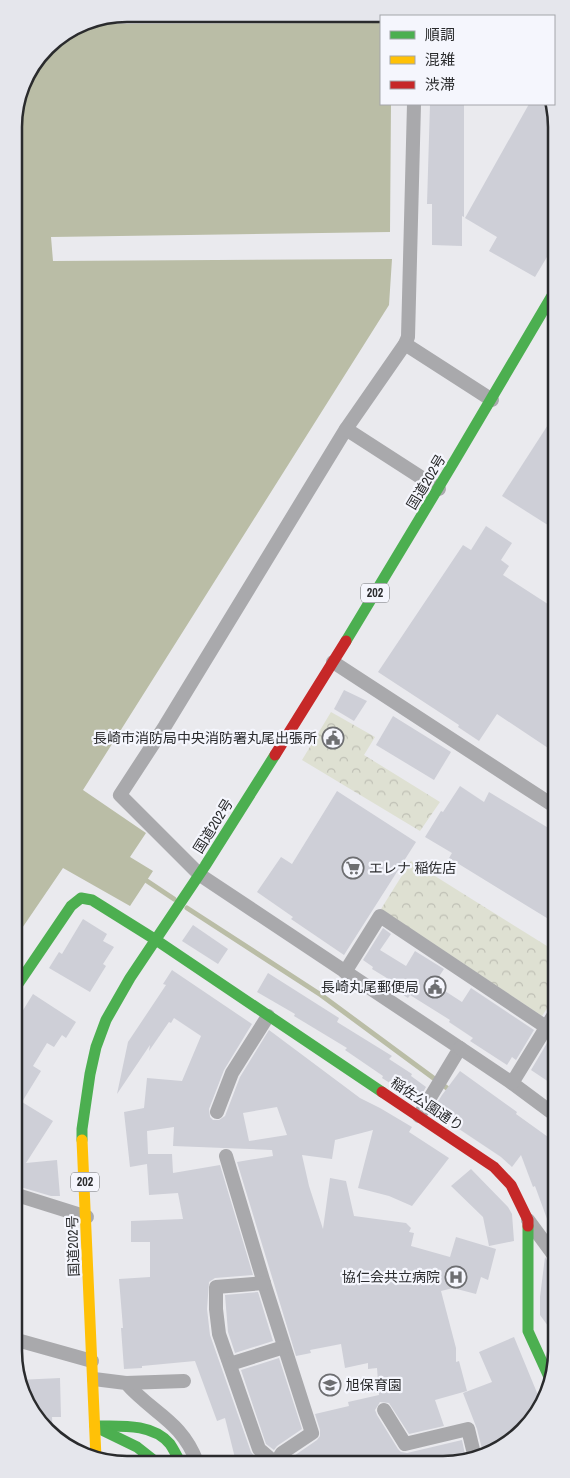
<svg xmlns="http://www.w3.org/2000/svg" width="570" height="1478" viewBox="0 0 570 1478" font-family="'Archivo Narrow','Noto Sans JP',sans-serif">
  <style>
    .park { fill: url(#park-crowns) }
    .water { fill: #babda6 }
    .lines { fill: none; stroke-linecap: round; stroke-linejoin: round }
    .stream { stroke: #babda6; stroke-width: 5 }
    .building { fill: #cecfd7; fill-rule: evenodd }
    .street { stroke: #a9a9ac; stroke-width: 14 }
    .fast { stroke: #4caf50; stroke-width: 11 }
    .slow { stroke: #ffc107; stroke-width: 11 }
    .jam { stroke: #c62828; stroke-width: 11 }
    .labels { text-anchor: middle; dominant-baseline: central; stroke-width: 4.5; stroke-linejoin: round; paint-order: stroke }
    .shield { fill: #f5f6fd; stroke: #67686b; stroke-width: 1 }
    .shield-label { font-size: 12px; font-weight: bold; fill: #2a2b2d }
    .street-label { font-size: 14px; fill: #2a2b2d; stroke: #f5f6fd }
    .poi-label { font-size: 14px; fill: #2a2b2d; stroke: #f5f6fd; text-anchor: end }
    .rim { fill: none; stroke: #2a2b2d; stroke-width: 2.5 }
  </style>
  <defs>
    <pattern id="park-crowns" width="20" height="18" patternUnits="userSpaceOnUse" patternTransform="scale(1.25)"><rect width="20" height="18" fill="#dee0d2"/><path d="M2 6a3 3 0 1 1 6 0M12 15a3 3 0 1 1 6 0" fill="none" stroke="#bfc0b5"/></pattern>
  </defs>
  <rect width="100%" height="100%" fill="#eaeaee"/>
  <g class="park">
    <path d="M331,712L375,737L364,755L440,802L420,831L302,760Z"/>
    <path d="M411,861L555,951V996L542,1016L381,909Z"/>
  </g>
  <path class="water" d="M381,23V104H391L390,232L51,237L53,261L392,259L389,305L83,790L146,833L130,857L153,871L130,906L63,868L16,937L14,120L26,77L52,42L81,24Z"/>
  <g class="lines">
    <g class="stream">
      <path d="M147,881L174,899"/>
      <path d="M187,908L321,995L451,1091"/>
    </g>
  </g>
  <g class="building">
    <path d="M430,104H464V217L462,216V246L432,245V204H427Z"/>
    <path d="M529,104H552L553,247L535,277L489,251L497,237L465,218Z"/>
    <path d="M553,417L554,529L502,496Z"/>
    <path d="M486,526L512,543L501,560L509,566L503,575L554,608V752L497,714L479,741L458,727L459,725L378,672L463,545L471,550Z"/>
    <path d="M344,690L367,701L354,721L334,709Z"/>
    <path d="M393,716L451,752L434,780L376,745Z"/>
    <path d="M460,786L484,802L489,792L555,832V923L449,858L452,853L425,837L441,811L443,812Z"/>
    <path d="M337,791L416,842L344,955L291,919L293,917L257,892L281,857L292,864Z"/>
    <path d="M83,919L107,934L103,941L114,947L103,964L106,966L90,992L49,968L59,952L62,954Z"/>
    <path d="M193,925L228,949L218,964L182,941Z"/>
    <path d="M383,928L391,934L380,950L406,966L415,951L444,969L434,984L462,1002L471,988L534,1030L516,1060L512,1057L507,1065L470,1041L473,1038L449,1022L450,1020L410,995L408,998L392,988L395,983L372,969L373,967L363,960Z"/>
    <path d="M172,970L252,1024L224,1070L209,1109L210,1117L213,1120H219L225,1116L240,1077L269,1030L360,1098L380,1108L412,1127L409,1132L449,1158L412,1206L389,1196L358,1188L373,1130L335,1140L332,1159L302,1155L309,1186L323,1229L330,1178L346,1181L354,1216L406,1223L411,1228L409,1232L414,1233L411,1246L450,1257L456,1237L496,1249L488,1280L481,1277L476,1294L453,1288L441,1291L456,1348V1362L459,1361L467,1391L435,1400L444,1426L409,1434L389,1403L380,1402L375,1410L377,1415L398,1449L401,1452L407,1453L462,1440L466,1459L339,1461L338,1457L321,1461H291V1458L317,1440L320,1436V1430L315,1414L349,1406L348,1402L379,1395L377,1368L368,1369V1363L345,1368L341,1344L310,1350L311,1353L296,1356L237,1162L273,1156L272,1150L173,1146L174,1127L147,1131L148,1154H172L173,1173L220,1165L253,1275L215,1278L209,1282L207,1309L210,1335L251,1452L255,1457L236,1462L225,1418L217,1421L195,1361L142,1366V1368L124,1369L121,1328H123L119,1279L150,1277V1242H131V1221L183,1219L178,1193L149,1195L147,1164L130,1167L124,1112L144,1108L147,1078L182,1081L201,1036L174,1018L171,1023L169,1022L149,1051L150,1045L117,1094L128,1042L166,985L163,984ZM277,1107L287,1135L249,1141L243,1113Z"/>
    <path d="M268,973L339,1018L337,1022L392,1056L389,1059L412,1074L411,1076L426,1087L418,1101L382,1078L383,1076L345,1050L347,1048L294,1016L295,1014L257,992Z"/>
    <path d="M33,994L76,1022L66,1038L62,1035L54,1047L47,1043L33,1066L41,1071L22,1102L53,1121L26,1163L57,1160L60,1196H51L17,1186V1020Z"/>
    <path d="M550,1038L555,1042V1086L531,1070Z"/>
    <path d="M460,1071L517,1112L516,1114L555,1142L556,1238H554L535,1186L533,1187L521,1155L512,1167L501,1157L432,1111L442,1095Z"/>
    <path d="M471,1169L508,1207L512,1214L514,1241L489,1246L483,1217L451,1186Z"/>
    <path d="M545,1257L549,1264L556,1267V1337L540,1315V1297Z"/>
    <path d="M258,1292L273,1341L235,1353L228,1332L225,1295Z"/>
    <path d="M514,1337L540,1400L533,1420L483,1453L477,1429L463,1393L492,1382L479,1352Z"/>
    <path d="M279,1358L302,1429L277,1446L274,1450L266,1444L241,1370Z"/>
    <path d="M60,1378L61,1417H52L53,1436L18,1380Z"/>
  </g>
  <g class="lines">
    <g class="street">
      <path d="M125,14H240"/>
      <path d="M414,104L408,337L405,344L346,429L165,726L120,795L200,875L460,1048L419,1116"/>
      <path d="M405,344L492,400"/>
      <path d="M346,429L439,489"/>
      <path d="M333,662L554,806"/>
      <path d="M345,972L380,916L546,1027"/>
      <path d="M460,1048L512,1083L555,1115"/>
      <path d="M512,1083L555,1013"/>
      <path d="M217,1112L232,1073L268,1016"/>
      <path d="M226,1156L264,1283L312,1433L282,1453L277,1461"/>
      <path d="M17,1195L87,1217"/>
      <path d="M528,1220L556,1258"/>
      <path d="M264,1283L216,1287V1309L219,1334L259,1449L273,1461"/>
      <path d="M17,1340L92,1361"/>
      <path d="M230,1364L284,1347"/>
      <path d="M94,1379L126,1383C153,1414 181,1420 197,1462"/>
      <path d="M126,1383L184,1381"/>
      <path d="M384,1410L405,1444L468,1429L475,1458"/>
    </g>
    <g class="fast">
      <path d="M346,641L455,460L553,294"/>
      <path d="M16,987L71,906L81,898L92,900L156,940L382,1092"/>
      <path d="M82,1140V1129L90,1074L96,1047L106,1020L130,978L205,866L275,755"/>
      <path d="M528,1226V1331L549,1377"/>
      <path d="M95,1426C120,1426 153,1423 170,1444C174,1450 177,1456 180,1462"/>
      <path d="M100,1429L137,1447L156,1462"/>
    </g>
    <path class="slow" d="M82,1140L96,1458"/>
    <g class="jam">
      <path d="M275,755L346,641"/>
      <path d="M382,1092L494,1167L511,1185L528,1220V1226"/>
    </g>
  </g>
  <defs>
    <g id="civic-ring" transform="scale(1.125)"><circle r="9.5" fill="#f5f6fd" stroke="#6d6e71" stroke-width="1.5"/><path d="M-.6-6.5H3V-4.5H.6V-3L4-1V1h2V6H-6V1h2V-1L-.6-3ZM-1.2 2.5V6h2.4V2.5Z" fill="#6d6e71"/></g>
    <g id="supermarket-ring" transform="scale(1.125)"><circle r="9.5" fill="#f5f6fd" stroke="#6d6e71" stroke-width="1.5"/><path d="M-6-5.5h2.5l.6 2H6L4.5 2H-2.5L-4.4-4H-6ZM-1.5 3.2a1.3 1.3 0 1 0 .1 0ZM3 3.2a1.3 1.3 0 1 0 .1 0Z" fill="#6d6e71"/></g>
    <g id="hospital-ring" transform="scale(1.125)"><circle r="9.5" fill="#f5f6fd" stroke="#6d6e71" stroke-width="1.5"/><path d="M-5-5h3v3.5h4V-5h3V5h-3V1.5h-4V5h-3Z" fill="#6d6e71"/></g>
    <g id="school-ring" transform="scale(1.125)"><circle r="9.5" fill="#f5f6fd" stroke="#6d6e71" stroke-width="1.5"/><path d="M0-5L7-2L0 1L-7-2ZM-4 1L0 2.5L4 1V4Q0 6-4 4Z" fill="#6d6e71"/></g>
  </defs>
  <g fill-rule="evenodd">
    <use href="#civic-ring" x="333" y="738"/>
    <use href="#supermarket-ring" x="353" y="868"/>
    <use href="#civic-ring" x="435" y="987"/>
    <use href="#hospital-ring" x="456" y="1277"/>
    <use href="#school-ring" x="330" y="1385"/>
  </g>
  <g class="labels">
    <g class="shield">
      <rect x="361" y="583.5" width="28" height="19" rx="4"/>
      <rect x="71" y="1172.5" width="28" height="19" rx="4"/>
    </g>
    <g class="shield-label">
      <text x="375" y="593">202</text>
      <text x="85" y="1182">202</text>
    </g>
    <g class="street-label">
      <text transform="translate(426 482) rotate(-59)">国道202号</text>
      <text transform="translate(213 826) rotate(-58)">国道202号</text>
      <text transform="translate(427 1104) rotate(34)">稲佐公園通り</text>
      <text transform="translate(73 1246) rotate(-92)">国道202号</text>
    </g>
    <g class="poi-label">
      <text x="317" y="738">長崎市消防局中央消防署丸尾出張所</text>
      <text x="369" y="868" text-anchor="start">エレナ 稲佐店</text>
      <text x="419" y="987">長崎丸尾郵便局</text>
      <text x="440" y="1277">協仁会共立病院</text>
      <text x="346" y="1385" text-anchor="start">旭保育園</text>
    </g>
  </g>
  <path d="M0 0H570V1478H0ZM127 22H443A105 105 0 0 1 548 127V1351A105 105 0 0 1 443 1456H127A105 105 0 0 1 22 1351V127A105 105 0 0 1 127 22Z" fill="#e5e6ec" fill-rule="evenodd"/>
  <path class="rim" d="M127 22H443A105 105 0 0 1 548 127V1351A105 105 0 0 1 443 1456H127A105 105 0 0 1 22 1351V127A105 105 0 0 1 127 22Z"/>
  <rect x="380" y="15" width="175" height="90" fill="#f5f6fd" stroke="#a4a5aa"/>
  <rect x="390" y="31" width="25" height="8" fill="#4caf50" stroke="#a4a5aa"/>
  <text x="425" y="40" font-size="15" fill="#2a2b2d">順調</text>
  <rect x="390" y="56" width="25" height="8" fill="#ffc107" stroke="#a4a5aa"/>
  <text x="425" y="65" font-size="15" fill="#2a2b2d">混雑</text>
  <rect x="390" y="81" width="25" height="8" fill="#c62828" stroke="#a4a5aa"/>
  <text x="425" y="90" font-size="15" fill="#2a2b2d">渋滞</text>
</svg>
